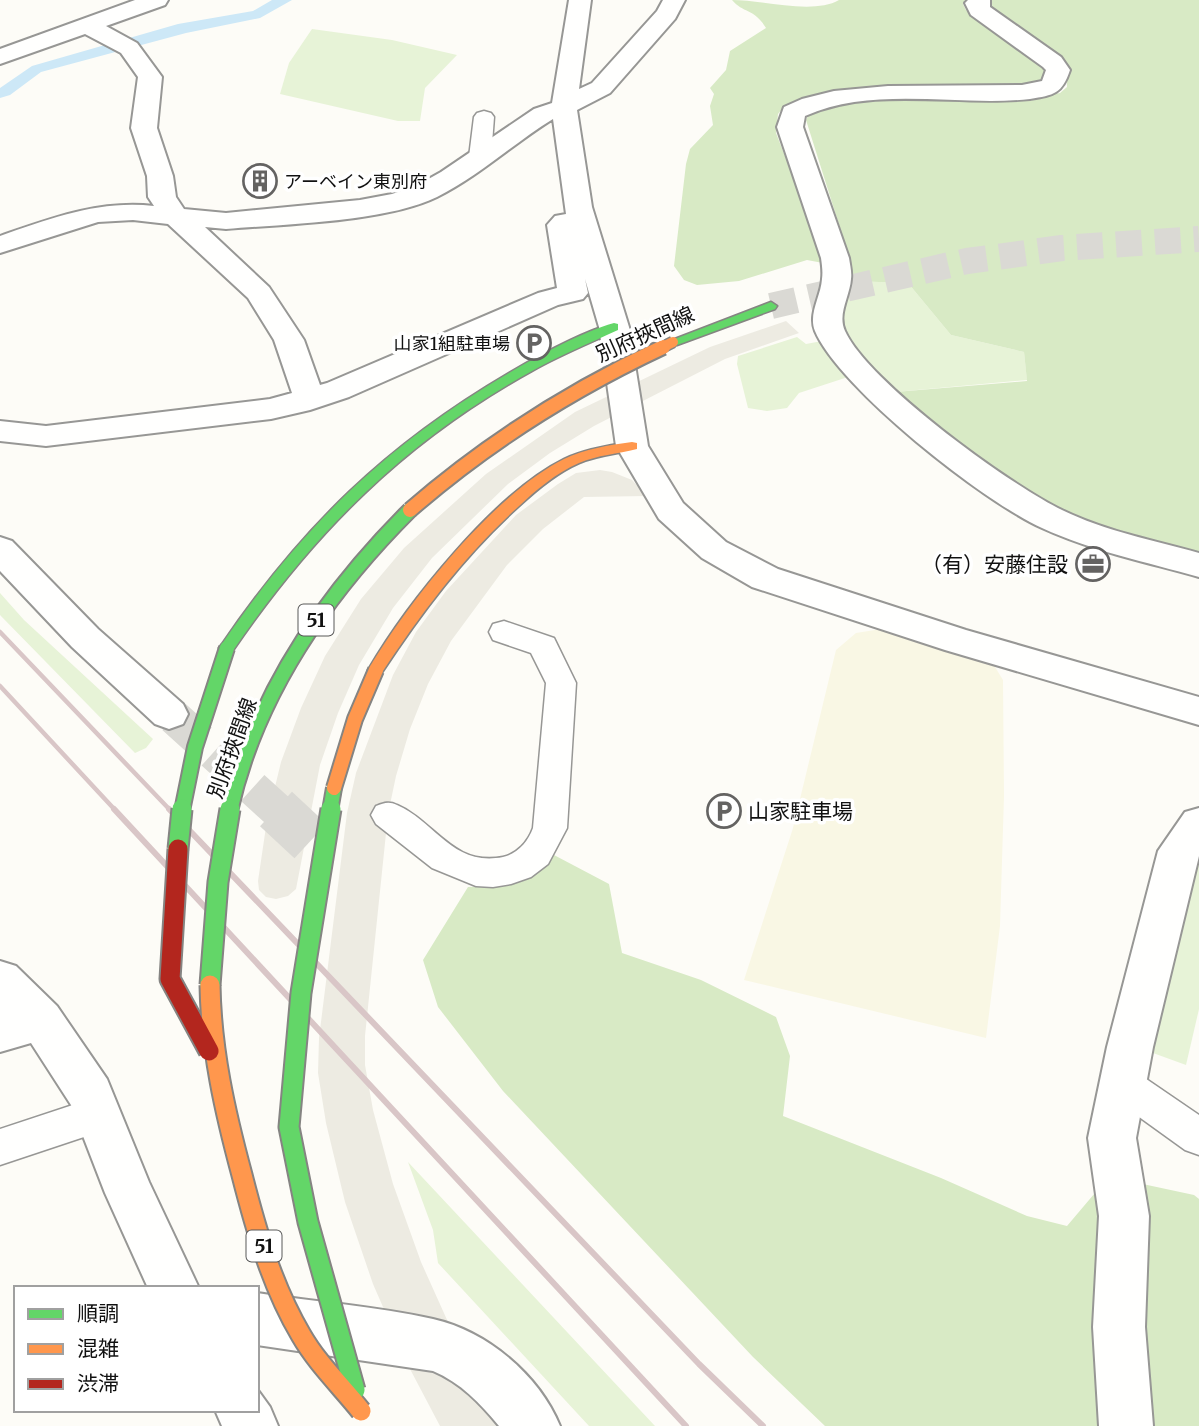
<svg xmlns="http://www.w3.org/2000/svg" width="1199" height="1426" viewBox="0 0 1199 1426" font-family="Merriweather,'Noto Sans JP',serif">
  <style>
    .farmland { fill: #f9f7e4 }
    .green { fill: #e7f3d7 }
    .forest { fill: #d8eac5 }
    .plaza { fill: #edebe2 }
    .water { fill: #cde8f7 }
    .lines { fill: none; stroke-linecap: round; stroke-linejoin: round }
    .street-tunnel-far1 { stroke: #dad9d4; stroke-width: 35; stroke-dasharray: 35 18; stroke-linecap: butt }
    .street-tunnel { stroke: #dad9d4; stroke-width: 47; stroke-dasharray: 47 24; stroke-linecap: butt }
    .primary-tunnel { stroke: #dad9d4; stroke-width: 26; stroke-dasharray: 26 13; stroke-linecap: butt }
    .lane-casing { stroke: #979795; stroke-width: 3 }
    .street-casing { stroke: #979795; stroke-width: 4 }
    .fast-casing { stroke: #858482; stroke-width: 3 }
    .slow-casing { stroke: #858482; stroke-width: 3 }
    .lane { fill: #fffffe; fill-rule: evenodd }
    .street { fill: #fffffe; fill-rule: evenodd }
    .fast { fill: #63d668; fill-rule: evenodd }
    .slow { fill: #ff974d; fill-rule: evenodd }
    .rail-far1 { stroke: #d9c6c7; stroke-width: 4.5 }
    .rail { stroke: #d9c6c7; stroke-width: 6 }
    .fast-bridge-far1-casing { stroke: #858482; stroke-width: 18; stroke-linecap: butt }
    .fast-bridge-casing { stroke: #858482; stroke-width: 23; stroke-linecap: butt }
    .slow-bridge-far2-casing { stroke: #858482; stroke-width: 13; stroke-linecap: butt }
    .slow-bridge-far1-casing { stroke: #858482; stroke-width: 18; stroke-linecap: butt }
    .slow-bridge-casing { stroke: #858482; stroke-width: 23; stroke-linecap: butt }
    .jam-bridge-casing { stroke: #858482; stroke-width: 23; stroke-linecap: butt }
    .fast-bridge-far1 { stroke: #63d668; stroke-width: 14 }
    .fast-bridge { stroke: #63d668; stroke-width: 19 }
    .slow-bridge-far2 { stroke: #ff974d; stroke-width: 10 }
    .slow-bridge-far1 { stroke: #ff974d; stroke-width: 14 }
    .slow-bridge { stroke: #ff974d; stroke-width: 19 }
    .jam-bridge { stroke: #b3261e; stroke-width: 19 }
    .labels { text-anchor: middle; dominant-baseline: central; stroke-width: 7; stroke-linejoin: round; paint-order: stroke }
    .far-poi-label { font-size: 18px; fill: #111; stroke: #fff; text-anchor: start }
    .shield { fill: #fff; stroke: #585858; stroke-width: 2 }
    .shield-label { font-size: 19px; font-weight: bold; fill: #111 }
    .street-label { font-size: 21px; fill: #111; stroke: #fff }
    .poi-label { font-size: 21px; fill: #111; stroke: #fff; text-anchor: end }
  </style>
  <rect width="100%" height="100%" fill="#fdfcf7"/>
  <path class="farmland" d="M881,629L992,662L1003,680L1004,796L1000,926L986,1038L744,980L793,828L836,650L856,633Z"/>
  <g class="green">
    <path d="M312,29L392,40L457,55L425,88L420,121H398L280,94L289,63Z"/>
    <path d="M850,281L908,283L951,335L1024,352L1027,380L895,392L858,358L840,324Z"/>
    <path d="M797,337L806,344L822,341L848,377L799,393L787,408L767,411L748,408L737,364L738,356Z"/>
    <path d="M0,593L24,620L153,739L146,748L135,753L0,615Z"/>
    <path d="M1199,861V1009L1186,1065L1153,1053Z"/>
    <path d="M408,1162L655,1426H589L438,1263L433,1230Z"/>
  </g>
  <g class="forest">
    <path d="M732,0C763,0 813,15 839,0H965L963,4L966,10L1046,69V78L1040,84L1028,87C983,88 803,81 778,114L776,133L814,231L823,263L807,260L739,281L697,285L684,280L674,266L686,164L690,149L713,125L710,106L714,94L710,88L726,70L730,51L766,28C754,8 744,14 732,0Z"/>
    <path d="M990,0H1199V554L1068,516L995,471L895,392L1027,381L1024,352L951,335L908,283L850,281L852,266L806,120L809,114C880,91 965,99 1039,97L1060,93L1067,87L1066,64L1061,57L1026,36L987,6Z"/>
    <path d="M554,855L609,884L622,953L701,980L776,1017L790,1056L783,1116L941,1178L1027,1216L1067,1226L1100,1187V1267L1092,1338L1101,1412L1113,1426H825L753,1357L503,1091L438,1007L423,960L468,887C509,885 524,888 554,855Z"/>
    <path d="M1138,1183L1194,1195L1199,1199V1426H1144Z"/>
  </g>
  <g class="plaza">
    <path d="M786,321L799,333L725,359L594,426L550,453L508,484L432,558L393,608L359,665L338,713L320,765L296,889L288,896L276,899L266,897L259,890L258,881L267,820L281,762L301,708L325,656L361,599L404,548L486,474L575,412L710,347Z"/>
    <path d="M600,470L612,472L632,480L647,496L584,497L543,529L507,565L451,641L428,684L410,729L396,776L388,814L365,1036V1065L373,1110L393,1184L421,1262L457,1342L504,1426H440L410,1369L373,1284L345,1202L326,1123L318,1073L319,1038L347,813L356,773L393,675L416,632L446,591L516,515L558,484L576,473Z"/>
  </g>
  <path class="water" d="M272,0H292L260,18L186,33L41,72L10,95L0,98V88L32,66L178,24L253,11Z"/>
  <g class="lines">
    <path class="street-tunnel-far1" d="M174,717L278,811"/>
    <path class="street-tunnel" d="M276,809L318,848"/>
    <path class="primary-tunnel" d="M771,306L967,261L1062,248L1199,239"/>
    <g class="lane-casing">
      <g id="lane">
        <path d="M484,111L491,113L494,117L491,157L488,162H472L469,157L474,117L477,113Z"/>
        <path d="M504,621L554,638L576,683L567,828L548,864L531,877L511,884L493,887L476,886L432,868L376,824L371,815L376,806C384,803 389,801 397,805C435,821 452,867 503,857C517,854 528,842 533,828L546,683L531,653L493,640L489,632L493,624Z"/>
        <path d="M1123,1067L1136,1072L1199,1115V1155L1185,1150L1110,1096L1104,1084L1110,1072Z"/>
        <path d="M97,1097L111,1102L116,1115L111,1128L0,1165V1129Z"/>
      </g>
    </g>
    <g class="street-casing">
      <g id="street">
        <path d="M135,0H168L165,5L106,26L137,43L162,77L157,128L173,176L176,197L184,209L226,213L360,200L392,194L416,186L441,172L534,109L552,103L569,0H591L579,89L592,83L657,11L663,0H685L675,19L610,93L577,110L592,207L629,327L648,446L683,503L726,542L778,569L966,630L1199,697V725L945,650L752,587L702,558L659,519L616,446L599,327L585,279L588,293L583,299L558,305L349,397L310,410L271,419L46,446L0,441V421L46,426L270,399L292,393L274,340L248,298L168,224L133,220L98,222L0,253V236C52,218 99,200 154,206L148,197L147,176L131,128L138,77L121,53L85,34L0,64V49ZM553,119L566,214L555,216L547,225L557,288L538,293L327,383L320,385L304,340L269,287L205,227L226,229C285,224 386,222 437,197C479,176 514,143 553,119Z"/>
        <path d="M968,0H990V7L1061,57L1070,70C1062,94 1054,95 1030,99C957,107 875,85 805,116L803,127L849,258C850,265 852,272 851,279C850,296 837,314 845,331C868,382 1010,485 1062,510C1105,531 1153,540 1199,553V577C1146,562 1092,551 1042,528C984,502 839,388 815,331C808,314 821,296 822,279C823,272 822,265 821,258L777,127L784,107L802,99L834,91L888,86L1022,85L1042,81L1046,70L1043,67L971,15L965,3Z"/>
        <path d="M0,537L12,541L98,629L183,704L188,714L183,724L169,729L155,724L72,647L0,571Z"/>
        <path d="M1199,808V856L1153,1047L1136,1138L1149,1216L1145,1327L1153,1426H1099L1093,1327L1099,1216L1088,1138L1107,1047L1158,851L1185,812Z"/>
        <path d="M0,961L16,966L57,1006L107,1079L149,1182L199,1288H148L105,1193L71,1105L31,1043L0,1052Z"/>
        <path d="M257,1293C315,1302 376,1306 433,1319C487,1331 539,1375 560,1426H499C480,1403 461,1383 433,1371L257,1345Z"/>
        <path d="M257,1389L270,1407L278,1426H222L215,1410H257Z"/>
      </g>
    </g>
    <g class="fast-casing">
      <g id="fast">
        <path d="M771,302L777,306L775,309L677,345L673,346L667,342Z"/>
        <path d="M614,323L618,324V330C590,343 560,355 532,371C405,441 313,533 232,652H222L219,648L222,644C302,527 386,445 509,373C538,356 582,332 614,323Z"/>
      </g>
    </g>
    <g class="slow-casing">
      <path id="slow" d="M632,442L637,443V449C617,454 598,455 579,463C556,473 536,490 518,507C464,556 421,613 381,674H371L368,670C407,603 495,493 564,459C585,449 609,445 632,442Z"/>
    </g>
    <use href="#lane" class="lane"/>
    <use href="#street" class="street"/>
    <use href="#fast" class="fast"/>
    <use href="#slow" class="slow"/>
    <g class="rail-far1">
      <path d="M0,632L171,811"/>
      <path d="M0,686L116,811"/>
    </g>
    <g class="rail">
      <path d="M114,809L686,1426"/>
      <path d="M169,809L699,1364L763,1426"/>
    </g>
    <g class="fast-bridge-far1-casing">
      <g id="fast-bridge-far1">
        <path d="M182,811L195,747L227,648"/>
        <path d="M230,811C256,694 327,593 410,510"/>
        <path d="M330,811L334,788"/>
      </g>
    </g>
    <g class="fast-bridge-casing">
      <g id="fast-bridge">
        <path d="M331,809L301,993L289,1127L308,1222L355,1390"/>
        <path d="M178,849L182,809"/>
        <path d="M210,985L218,882L230,809"/>
      </g>
    </g>
    <g class="slow-bridge-far2-casing">
      <path id="slow-bridge-far2" d="M659,349L673,342"/>
    </g>
    <g class="slow-bridge-far1-casing">
      <g id="slow-bridge-far1">
        <path d="M410,510C487,443 571,390 663,347"/>
        <path d="M334,788L355,719L376,670"/>
      </g>
    </g>
    <g class="slow-bridge-casing">
      <path id="slow-bridge" d="M210,985C211,1050 225,1112 242,1175C256,1230 272,1286 301,1335C317,1363 341,1386 361,1411"/>
    </g>
    <g class="jam-bridge-casing">
      <path id="jam-bridge" d="M178,849L170,979L209,1051"/>
    </g>
    <use href="#fast-bridge-far1" class="fast-bridge-far1"/>
    <use href="#fast-bridge" class="fast-bridge"/>
    <use href="#slow-bridge-far2" class="slow-bridge-far2"/>
    <use href="#slow-bridge-far1" class="slow-bridge-far1"/>
    <use href="#slow-bridge" class="slow-bridge"/>
    <use href="#jam-bridge" class="jam-bridge"/>
  </g>
  <defs>
    <g id="building-ring" transform="scale(1.75)"><circle r="9.5" fill="#fff" stroke="#646362" stroke-width="1.5"/><path d="M-4-6H4V6H1V3H-1V6H-4ZM-2.5-4.3h1.7v1.8h-1.7ZM.8-4.3h1.7v1.8H.8ZM-2.5-1h1.7V.8h-1.7ZM.8-1h1.7V.8H.8Z" fill="#646362"/></g>
    <g id="parking-ring" transform="scale(1.75)"><circle r="9.5" fill="#fff" stroke="#646362" stroke-width="1.5"/><path d="M-3.5-5.5H1a3.5 3.5 0 0 1 0 7H-1V5.5H-3.5ZM-1-3.4V-.6H.8a1.4 1.4 0 0 0 0-2.8Z" fill="#646362"/></g>
    <g id="office-ring" transform="scale(1.75)"><circle r="9.5" fill="#fff" stroke="#646362" stroke-width="1.5"/><path d="M-6-3h4V-5.5h4V-3h4V5H-6ZM-1-4.5V-3h2v-1.5ZM-6 0V1H6V0Z" fill="#646362"/></g>
  </defs>
  <g fill-rule="evenodd">
    <use href="#building-ring" x="260" y="181"/>
    <use href="#parking-ring" x="534" y="343"/>
    <use href="#office-ring" x="1093" y="564"/>
    <use href="#parking-ring" x="724" y="811"/>
  </g>
  <g class="labels">
    <g class="far-poi-label">
      <text x="284" y="181">アーベイン東別府</text>
      <text x="510" y="343" text-anchor="end">山家1組駐車場</text>
    </g>
    <g class="shield">
      <rect x="298.5" y="604.5" width="35" height="31" rx="5"/>
      <rect x="246.5" y="1230.5" width="35" height="31" rx="5"/>
    </g>
    <g class="shield-label">
      <text x="316" y="620">51</text>
      <text x="264" y="1246">51</text>
    </g>
    <g class="street-label">
      <text transform="translate(645 334) rotate(-24)">別府挾間線</text>
      <text transform="translate(232 748) rotate(-70)">別府挾間線</text>
    </g>
    <g class="poi-label">
      <text x="1068" y="564">（有）安藤住設</text>
      <text x="748" y="811" text-anchor="start">山家駐車場</text>
    </g>
  </g>
  <rect x="14" y="1286" width="245" height="126" fill="#ffffff" stroke="#a0a0a0" stroke-width="2"/>
  <rect x="28" y="1309" width="35" height="10" fill="#63d668" stroke="#a0a0a0" stroke-width="2"/>
  <text x="77" y="1321" font-size="21" fill="#111111">順調</text>
  <rect x="28" y="1344" width="35" height="10" fill="#ff974d" stroke="#a0a0a0" stroke-width="2"/>
  <text x="77" y="1356" font-size="21" fill="#111111">混雑</text>
  <rect x="28" y="1379" width="35" height="10" fill="#b3261e" stroke="#a0a0a0" stroke-width="2"/>
  <text x="77" y="1391" font-size="21" fill="#111111">渋滞</text>
</svg>
